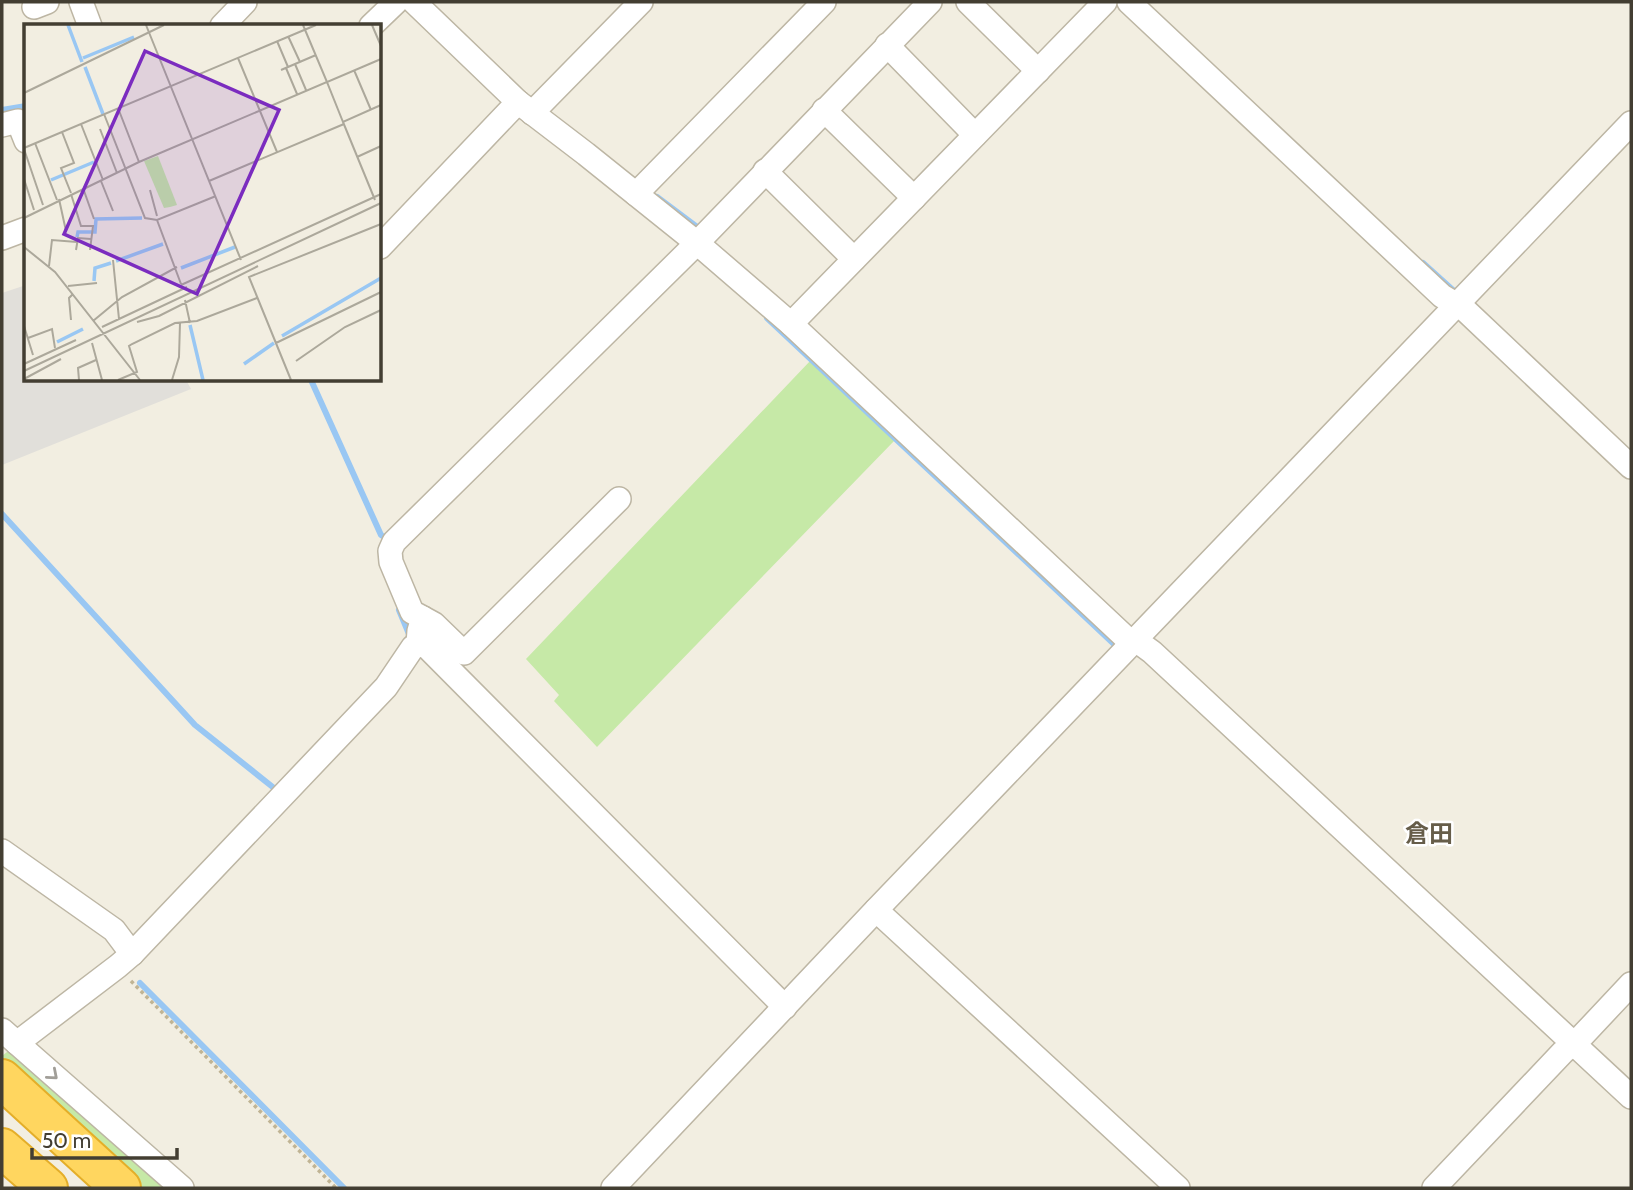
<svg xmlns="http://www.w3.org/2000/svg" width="1633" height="1190" viewBox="0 0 1633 1190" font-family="Cabin,'Noto Sans JP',sans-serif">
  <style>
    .green { fill: #c6e9a7 }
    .parking { fill: #e1dfda }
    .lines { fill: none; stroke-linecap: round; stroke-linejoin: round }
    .stream { stroke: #99c7f3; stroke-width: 6 }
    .street-casing { stroke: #bdb6a4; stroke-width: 26 }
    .highway-casing { stroke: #e4ae29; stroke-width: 42 }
    .path { stroke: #c0b494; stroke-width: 3.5; stroke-dasharray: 3.5 3.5; stroke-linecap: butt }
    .street { stroke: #fff; stroke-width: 23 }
    .highway { stroke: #ffd65f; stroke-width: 38 }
    .oneway { stroke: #a19e98 }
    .labels { text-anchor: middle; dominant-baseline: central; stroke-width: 5; stroke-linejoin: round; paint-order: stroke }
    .quarter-label { font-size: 24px; font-weight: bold; fill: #665d49; stroke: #fff }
    .inset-river { fill: none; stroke: #99c7f3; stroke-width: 3.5 }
    .inset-road { fill: none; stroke: #aca89b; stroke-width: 2 }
    .view { fill: #7b2cbf; fill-opacity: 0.15; stroke: #7b2cbf; stroke-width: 3.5 }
    .inset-edge { fill: none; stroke: #433e32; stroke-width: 3.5 }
  </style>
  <rect width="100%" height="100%" fill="#f2eee1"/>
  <g class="green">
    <path d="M811,360L895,440L597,747L554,701L559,695L526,659Z"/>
    <path d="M16,1050L170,1188H139L2,1063V1056L7,1052Z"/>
  </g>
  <path class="parking" d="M26,285V380H186L191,389L2,465V293Z"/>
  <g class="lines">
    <g class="stream">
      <path d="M2,110L26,106"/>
      <path d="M657,197L697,227"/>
      <path d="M1423,263L1454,291"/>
      <path d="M767,318L1115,645"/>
      <path d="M311,380L381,535L386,538"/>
      <path d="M2,514L195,725L279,792"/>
      <path d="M399,610L409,634H411"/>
      <path d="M140,983L344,1188"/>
    </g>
    <g class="street-casing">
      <g id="street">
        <path d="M81,2L90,26"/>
        <path d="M414,2L518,102L586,154L697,243L791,324L1125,637L1141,644L1152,652L1631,1097"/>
        <path d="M968,2L1038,71"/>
        <path d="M1129,2L1442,296L1464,309L1631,467"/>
        <path d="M34,7L47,2"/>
        <path d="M222,26L245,2"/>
        <path d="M371,26L396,2"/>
        <path d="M887,45L975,135"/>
        <path d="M824,110L914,198"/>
        <path d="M532,113L641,2"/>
        <path d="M2,125L18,121L26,141"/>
        <path d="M765,171L854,259"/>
        <path d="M636,194L824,2"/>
        <path d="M2,238L26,229"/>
        <path d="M380,247L518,102"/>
        <path d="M791,324L1105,2"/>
        <path d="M423,618L434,624L464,653L619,499"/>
        <path d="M418,644L419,631L423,618L412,612L391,562L390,551L394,542L697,243L930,2"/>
        <path d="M418,644L427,647L785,1007"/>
        <path d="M2,851L114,930L132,954"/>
        <path d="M876,910L1178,1188"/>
        <path d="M2,1030L182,1188"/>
        <path d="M17,1043L118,966L132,954L386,687L413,647L418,644"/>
        <path d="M613,1188L876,910L1631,123"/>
        <path d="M1434,1188L1563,1052L1583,1035L1631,984"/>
      </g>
    </g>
    <g class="highway-casing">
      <g id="highway">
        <path d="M2,1079L121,1188"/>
        <path d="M2,1148L48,1188"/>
      </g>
    </g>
    <path class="path" d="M131,981L336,1188"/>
    <use href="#street" class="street"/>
    <use href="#highway" class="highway"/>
  </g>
  <defs><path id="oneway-chevron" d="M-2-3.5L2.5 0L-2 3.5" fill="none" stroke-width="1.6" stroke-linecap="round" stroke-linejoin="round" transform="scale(1.75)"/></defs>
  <use class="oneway" href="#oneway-chevron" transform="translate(53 1075) rotate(41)"/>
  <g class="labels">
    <g class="quarter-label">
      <text x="1429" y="833">倉田</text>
    </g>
  </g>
  <g transform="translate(24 24)">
    <rect width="357" height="357" fill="#f2eee1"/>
    <path d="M134,132L153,181L146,183L140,184L120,137Z" fill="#c6e9a7"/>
    <path class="inset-river" d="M44,1L58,38M59,34L110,13M61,43L79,90M27,156L70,138M53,213L54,208H71L72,195L118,194M92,237L139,220M157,244L211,223M70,257L71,244L87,239M166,301L179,356M258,312L357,254M33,318L59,305M220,340L250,319"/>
    <path class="inset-road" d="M122,1L217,236M348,1L357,22M264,12L276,38M253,17L264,43M214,34L253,128M357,35L303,58L319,98L357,81M271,40L282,66M262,44L273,70M257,46L292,31M330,46L347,86M0,69L140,1M94,84L115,138M80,90L121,194L133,196L192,172M319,98L351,176M57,100L79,156M76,105L93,149M38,108L50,139L37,144L47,169M11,119L33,176M0,124L292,1M0,125L19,181M333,133L357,122M0,155L10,186M77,157L89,187M185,157L320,100M59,164L70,195M126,166L133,192M47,170L57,202H69L66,226M35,175L42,207M0,194L115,138L303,58L279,1M133,196L157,260M0,223L31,248L116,356M52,226L54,214L67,215M89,236L95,295M25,242L28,216L53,218M157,261L357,170M44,262L73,259M161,276L166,299M47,296L45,274L49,270M69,297L98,273L153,243M113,298L135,292L234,242M0,302L9,331M78,303L163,263M4,314L28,305L31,324M68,319L78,356M252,319L357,268M272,337L321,303L357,286M0,340L52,316M0,347L357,179M0,355L37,335M55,356L54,344L72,336M94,356L113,348L105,322L108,320L151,299L173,297L233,274M148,356L155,333L156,299M267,356L225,253L357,200"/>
    <path class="view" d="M121,27L255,86L173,270L40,210Z"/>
    <rect width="357" height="357" class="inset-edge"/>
  </g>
  <rect width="1633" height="1190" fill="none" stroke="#433e32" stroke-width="7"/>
  <path d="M32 1148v10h145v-10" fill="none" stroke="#433e32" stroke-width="3.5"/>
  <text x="42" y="1148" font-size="21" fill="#433e32" stroke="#ffffff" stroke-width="5" paint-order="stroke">50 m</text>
</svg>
